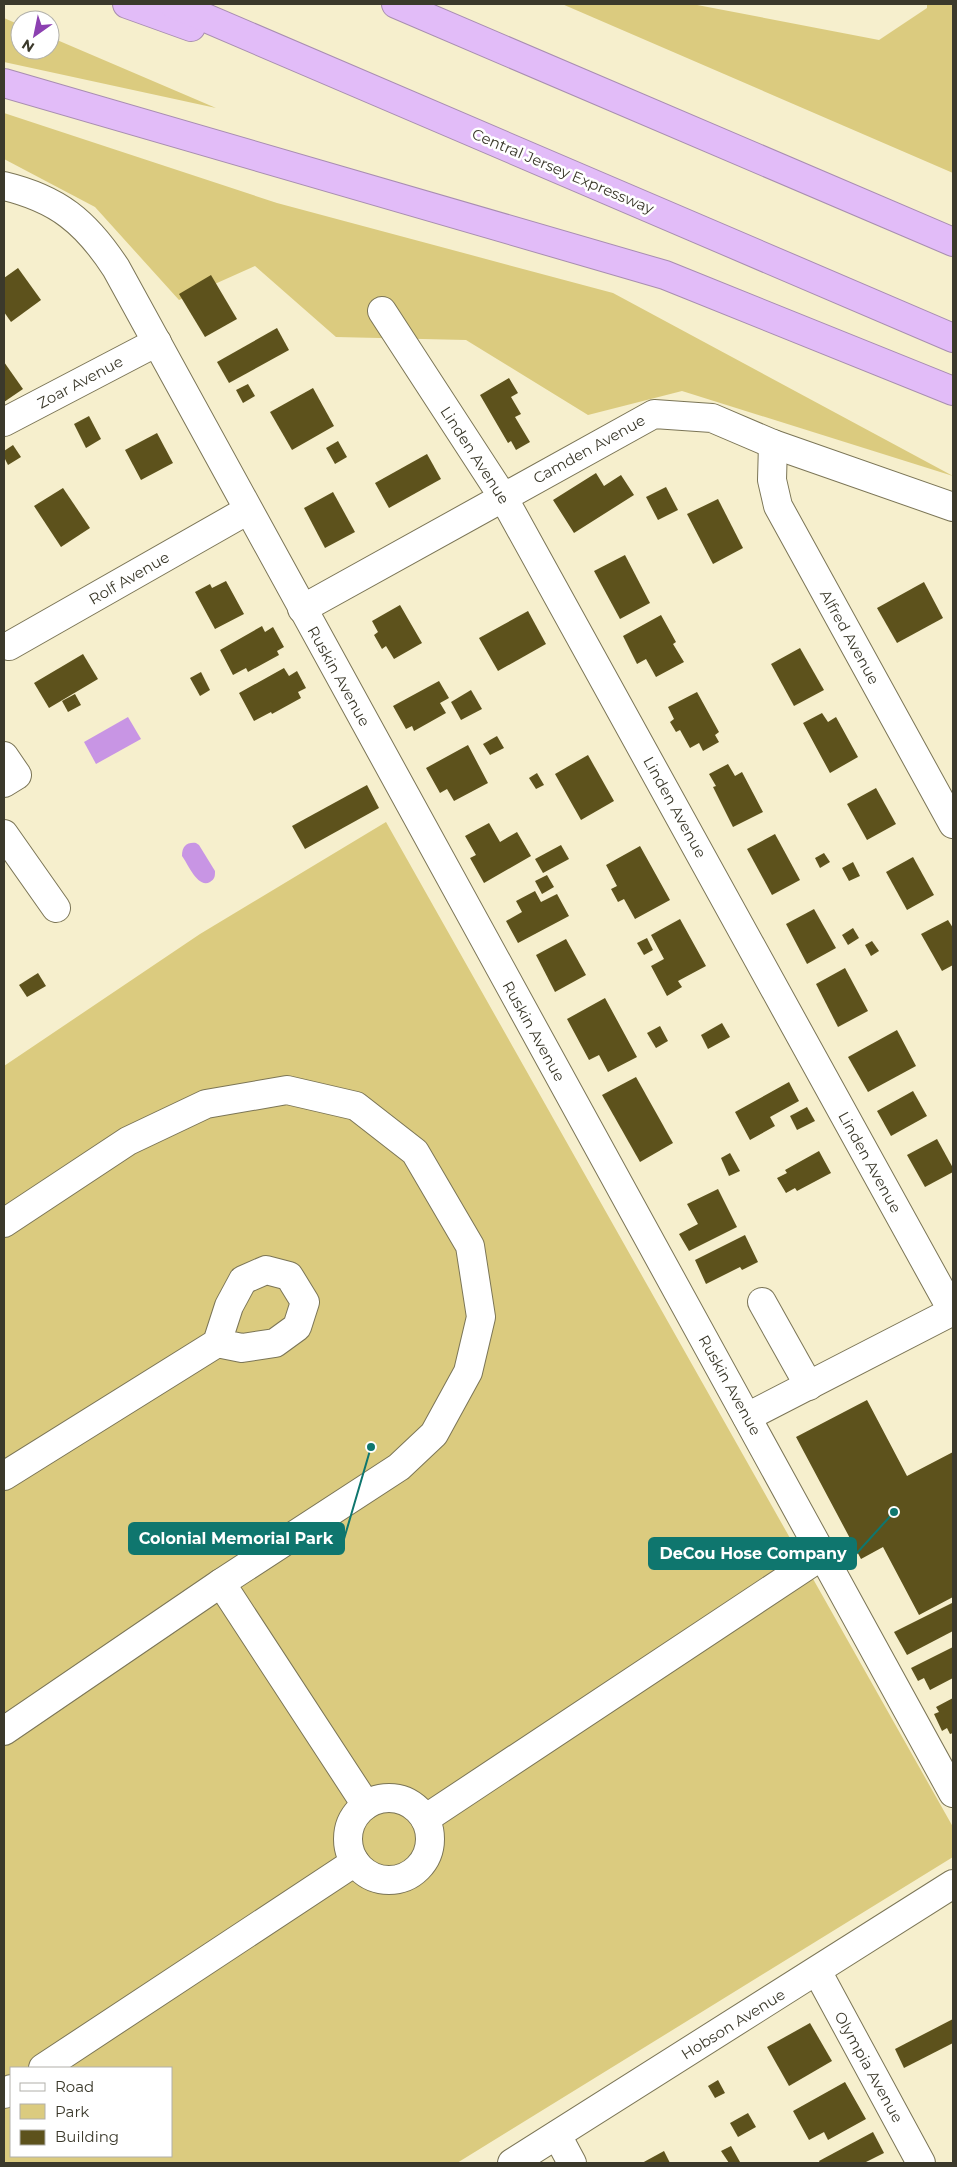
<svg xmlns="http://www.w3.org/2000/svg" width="957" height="2167" viewBox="0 0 957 2167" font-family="Montserrat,sans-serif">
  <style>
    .green { fill: #dbcb7f; fill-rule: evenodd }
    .water { fill: #c895e4 }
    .building { fill: #5d521c }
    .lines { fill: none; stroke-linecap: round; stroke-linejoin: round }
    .minor-casing { stroke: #7b7556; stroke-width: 30 }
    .highway-casing { stroke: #a88eb0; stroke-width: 30 }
    .minor { stroke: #fff; stroke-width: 28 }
    .highway { stroke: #e2bcf8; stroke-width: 28 }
    .labels { text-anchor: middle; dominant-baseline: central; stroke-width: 5; stroke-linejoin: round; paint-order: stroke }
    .street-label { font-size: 15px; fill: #3b392b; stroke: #fff }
    .leader { fill: none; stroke: #0f766e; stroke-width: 2 }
    .callout-dot { fill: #0f766e; stroke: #fff; stroke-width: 2 }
    .callout { fill: #0f766e; stroke: #0f766e; stroke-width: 2 }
    .callout-label { font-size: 16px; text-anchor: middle; font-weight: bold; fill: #fff }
  </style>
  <rect width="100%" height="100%" fill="#f6efcd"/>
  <g class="green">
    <path d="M562,4H692L879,40L927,8V4H953V173Z"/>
    <path d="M4,18L20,25V50H50V37L216,108L4,62Z"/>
    <path d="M4,113L277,203L613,293L953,476L682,391L588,415L466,340L336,337L255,266L179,300L95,207L4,159Z"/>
    <path d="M386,822L953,1827V1857L457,2163H4V1066L200,934ZM11,2068H171V2156H11Z"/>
  </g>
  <g class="water">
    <path d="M128,717L141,739L96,764L84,742Z"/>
    <path d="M196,843L199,845L215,871C215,876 215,879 210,882C198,889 188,864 182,856C182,846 187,842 196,843Z"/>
  </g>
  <g class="building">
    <path d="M18,268L41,300L11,322L4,312V278Z"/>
    <path d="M211,275L237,319L205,337L179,294Z"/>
    <path d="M277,328L289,350L229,383L217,362Z"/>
    <path d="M4,362L23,389L4,402Z"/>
    <path d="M509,378L518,393L511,397L521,414L515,417L530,442L516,450L511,441L508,443L480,395Z"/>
    <path d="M248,384L255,396L243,403L236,390Z"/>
    <path d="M313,388L334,426L292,450L270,412Z"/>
    <path d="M89,416L101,439L86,448L74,424Z"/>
    <path d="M157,433L173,463L141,480L125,450Z"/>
    <path d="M338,441L347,457L335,464L326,448Z"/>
    <path d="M13,445L21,457L8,465L4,457V451Z"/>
    <path d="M427,454L441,479L389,508L375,483Z"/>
    <path d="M596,473L604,486L621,475L634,495L574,533L553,500Z"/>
    <path d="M666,487L678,510L658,520L646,497Z"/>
    <path d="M63,488L90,528L61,547L34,506Z"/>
    <path d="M333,492L355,532L325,548L304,508Z"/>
    <path d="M718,499L743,548L713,564L687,514Z"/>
    <path d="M625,555L650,603L620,619L594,571Z"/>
    <path d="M226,581L244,614L215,629L195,592L210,584L212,588Z"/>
    <path d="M924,582L943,618L897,643L877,608Z"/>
    <path d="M400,605L422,643L394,659L386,646L382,649L374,635L378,632L372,621Z"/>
    <path d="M528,611L546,644L498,671L479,638Z"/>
    <path d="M661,615L676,642L673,644L684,662L656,677L646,659L637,664L623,636Z"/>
    <path d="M262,626L265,632L273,627L284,647L277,651L279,655L248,672L246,668L233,675L220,650Z"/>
    <path d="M800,648L824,690L794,706L771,664Z"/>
    <path d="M83,654L98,679L49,708L34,683Z"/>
    <path d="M284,668L289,676L297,671L306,688L298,692L301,698L272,714L271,712L254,721L239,693Z"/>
    <path d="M201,672L210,690L200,696L190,678Z"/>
    <path d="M439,681L449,698L440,703L446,713L414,731L412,726L406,729L393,706Z"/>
    <path d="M471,690L482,709L461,720L451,702Z"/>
    <path d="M697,692L719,732L715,735L719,742L703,751L699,743L690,748L680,730L676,732L670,722L674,719L668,707Z"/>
    <path d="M75,694L81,705L68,712L62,701Z"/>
    <path d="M822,713L828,722L836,717L858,757L830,773L803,723Z"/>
    <path d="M497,736L504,748L490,755L483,744Z"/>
    <path d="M468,745L488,783L454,801L447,789L440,793L426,768Z"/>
    <path d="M588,755L614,801L581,820L555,774Z"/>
    <path d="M728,764L735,776L742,772L763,812L733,827L713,787L716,786L709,774Z"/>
    <path d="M537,773L544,785L536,789L529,778Z"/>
    <path d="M367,785L379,808L305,849L292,826Z"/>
    <path d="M876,788L896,824L867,840L847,804Z"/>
    <path d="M489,823L500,842L517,832L531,856L484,883L470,858L476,855L465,836Z"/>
    <path d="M775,834L800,880L772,895L747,849Z"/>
    <path d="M561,845L569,859L543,873L535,859Z"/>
    <path d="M640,846L670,900L635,919L624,899L618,902L611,889L617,886L606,865Z"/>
    <path d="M824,853L830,862L820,868L815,858Z"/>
    <path d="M913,857L934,895L907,910L886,872Z"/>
    <path d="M853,862L860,876L849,881L842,868Z"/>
    <path d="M547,875L554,887L542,894L535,881Z"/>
    <path d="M535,891L541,902L557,894L569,916L518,943L506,921L522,912L516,901Z"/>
    <path d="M814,909L836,948L807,964L786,924Z"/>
    <path d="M680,919L706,966L678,981L682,987L667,996L651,966L664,959L651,935Z"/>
    <path d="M948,920L953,928V965L942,971L921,934Z"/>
    <path d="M853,928L859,938L848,945L842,935Z"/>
    <path d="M647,938L653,950L644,955L637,943Z"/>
    <path d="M566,939L586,975L555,992L536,955Z"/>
    <path d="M872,941L879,951L871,956L865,945Z"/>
    <path d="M845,968L868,1011L838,1027L816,984Z"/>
    <path d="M38,973L46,986L27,997L19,985Z"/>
    <path d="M605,998L637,1057L608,1072L599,1055L589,1060L567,1019Z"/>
    <path d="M722,1023L730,1037L708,1049L701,1035Z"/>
    <path d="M660,1026L668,1041L656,1048L647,1033Z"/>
    <path d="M897,1030L916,1066L868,1092L848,1057Z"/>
    <path d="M636,1077L673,1143L640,1162L602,1095Z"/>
    <path d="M789,1082L799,1101L770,1117L775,1126L750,1140L735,1112Z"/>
    <path d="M913,1091L927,1116L891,1136L877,1111Z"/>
    <path d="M807,1107L815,1121L797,1130L790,1116Z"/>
    <path d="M937,1139L953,1168V1172L925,1187L907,1155Z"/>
    <path d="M819,1151L831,1173L797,1191L795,1188L786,1193L777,1178L787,1173L785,1170Z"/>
    <path d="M730,1153L740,1171L729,1176L721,1158Z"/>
    <path d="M718,1189L737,1227L689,1251L679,1234L698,1224L687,1204Z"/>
    <path d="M745,1235L758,1262L742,1270L740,1267L706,1284L695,1260Z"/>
    <path d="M867,1400L907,1476L953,1452V1597L919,1615L883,1547L861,1559L796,1437Z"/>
    <path d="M952,1603L953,1631L907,1655L894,1632Z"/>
    <path d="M953,1647V1678L930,1690L924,1678L918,1681L911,1668Z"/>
    <path d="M953,1698V1733L950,1734L947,1728L942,1731L934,1714L939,1712L936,1707Z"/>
    <path d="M953,2019V2043L904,2068L895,2049Z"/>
    <path d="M810,2023L832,2061L789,2086L767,2047Z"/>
    <path d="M718,2080L725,2093L715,2098L708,2086Z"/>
    <path d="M845,2082L866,2119L828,2140L824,2132L809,2140L793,2111Z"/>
    <path d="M748,2113L756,2127L738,2137L730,2123Z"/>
    <path d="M873,2132L884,2153L864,2163H820L819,2161Z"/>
    <path d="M731,2146L740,2162L738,2163H729L721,2151Z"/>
    <path d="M664,2151L670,2163H642Z"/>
  </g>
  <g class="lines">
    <g class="minor-casing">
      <g id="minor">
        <path d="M4,186C58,199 86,222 116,268L953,1793"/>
        <path d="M382,311L503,497L953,1312"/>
        <path d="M4,422L157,342"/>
        <path d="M773,444L772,480L778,506L953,824"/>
        <path d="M302,609L654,414L712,418L773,444L953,507"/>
        <path d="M9,646L248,510"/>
        <path d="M4,756L17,775L4,783"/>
        <path d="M4,834L56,908"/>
        <path d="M4,1223L128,1141L206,1104L287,1090L356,1106L415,1152L470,1246L481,1317L468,1372L434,1434L399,1467L221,1583L366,1805"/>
        <path d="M762,1302L809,1386"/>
        <path d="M747,1417L953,1311"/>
        <path d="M4,1476L217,1343L229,1306L243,1280L266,1270L289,1276L305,1302L297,1327L275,1343L242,1348L217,1343"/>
        <path d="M4,1731L221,1583"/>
        <circle cx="389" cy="1839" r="41"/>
        <path d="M425,1819L823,1555"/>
        <path d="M817,1971L921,2163"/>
        <path d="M43,2068L355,1862"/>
        <path d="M4,2094L11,2089"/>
        <path d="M557,2135L572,2163"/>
        <path d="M512,2163L953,1884"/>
      </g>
    </g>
    <g class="highway-casing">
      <g id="highway">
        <path d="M127,4L191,27"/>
        <path d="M173,4L953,338"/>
        <path d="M396,4L953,242"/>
        <path d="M4,83L665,275L953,391"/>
      </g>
    </g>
    <use href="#minor" class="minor"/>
    <use href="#highway" class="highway"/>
  </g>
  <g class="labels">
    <g class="street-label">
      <text transform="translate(563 171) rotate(23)">Central Jersey Expressway</text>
      <text transform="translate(80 382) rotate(-28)">Zoar Avenue</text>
      <text transform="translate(589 449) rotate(-29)">Camden Avenue</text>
      <text transform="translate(475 455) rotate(57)">Linden Avenue</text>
      <text transform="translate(129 578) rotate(-30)">Rolf Avenue</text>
      <text transform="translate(850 637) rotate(61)">Alfred Avenue</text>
      <text transform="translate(339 676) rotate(61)">Ruskin Avenue</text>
      <text transform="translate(675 807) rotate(61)">Linden Avenue</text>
      <text transform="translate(534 1031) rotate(61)">Ruskin Avenue</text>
      <text transform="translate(870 1162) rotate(61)">Linden Avenue</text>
      <text transform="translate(730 1385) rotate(61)">Ruskin Avenue</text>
      <text transform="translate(733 2024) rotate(-32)">Hobson Avenue</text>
      <text transform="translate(869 2067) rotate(61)">Olympia Avenue</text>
    </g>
  </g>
  <path class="leader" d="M371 1447L344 1539M894 1512L856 1554"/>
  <g class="callout-dot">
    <circle cx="371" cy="1447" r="5"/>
    <circle cx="894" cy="1512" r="5"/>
  </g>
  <g class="callout">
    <rect x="129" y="1523" width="215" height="31" rx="5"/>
    <rect x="649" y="1538" width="207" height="31" rx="5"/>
  </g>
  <g class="callout-label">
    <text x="236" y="1544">Colonial Memorial Park</text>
    <text x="753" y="1559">DeCou Hose Company</text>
  </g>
  <rect width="957" height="2167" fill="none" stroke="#3b392b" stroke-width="10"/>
  <rect x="10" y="2067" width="162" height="90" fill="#ffffff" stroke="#b1b0aa"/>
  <rect x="20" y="2083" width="25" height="8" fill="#ffffff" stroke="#b1b0aa"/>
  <text x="55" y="2092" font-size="15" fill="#3b392b">Road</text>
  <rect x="20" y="2104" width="25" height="15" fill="#dbcb7f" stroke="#b1b0aa"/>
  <text x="55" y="2117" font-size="15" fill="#3b392b">Park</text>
  <rect x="20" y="2130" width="25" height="15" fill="#5d521c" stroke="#b1b0aa"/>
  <text x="55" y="2142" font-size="15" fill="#3b392b">Building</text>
  <g transform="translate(35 35) rotate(213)"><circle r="24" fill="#ffffff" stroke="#b1b0aa"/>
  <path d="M0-4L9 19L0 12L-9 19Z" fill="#8c40b1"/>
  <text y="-8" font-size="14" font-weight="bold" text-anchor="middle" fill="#3b392b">N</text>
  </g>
</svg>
